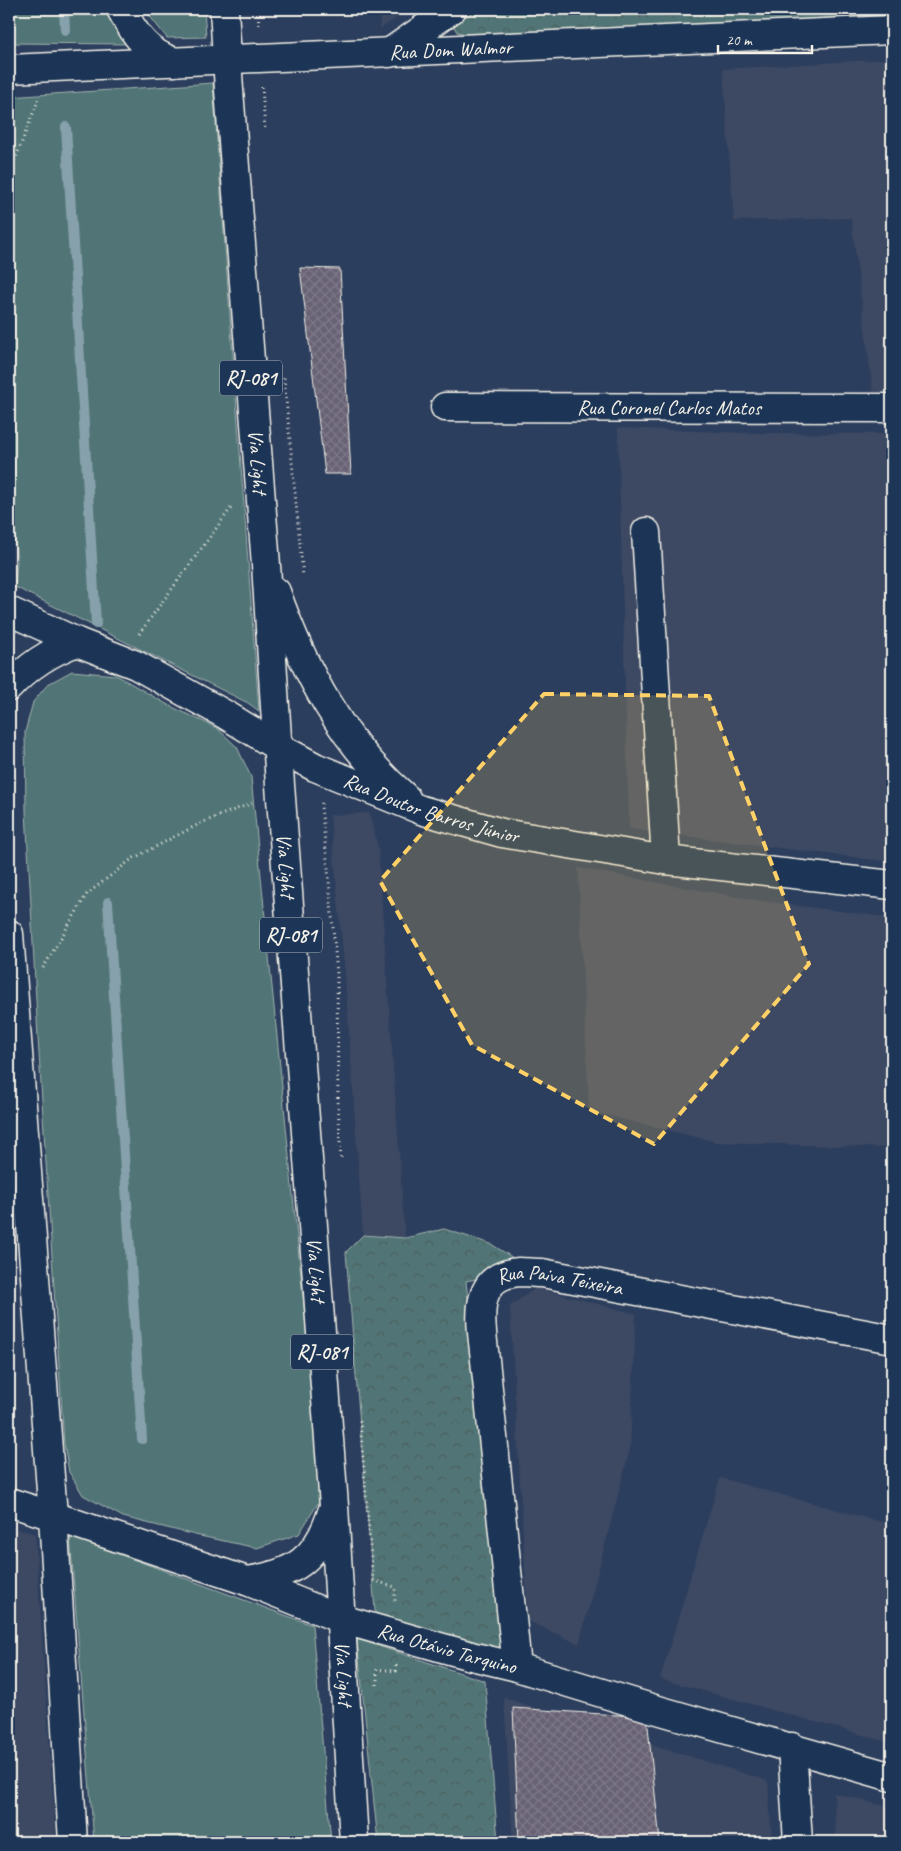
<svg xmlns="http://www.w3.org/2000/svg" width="901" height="1851" viewBox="0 0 901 1851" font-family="Caveat,sans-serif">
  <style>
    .built { fill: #3e4964 }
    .grass { fill: #517576; stroke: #a2b3af }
    .forest { fill: url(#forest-crowns); stroke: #a2b3af }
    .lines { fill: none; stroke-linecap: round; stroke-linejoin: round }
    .stream { stroke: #87a1ac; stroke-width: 10 }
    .building { fill: url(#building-cross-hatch); stroke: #f4f1e8 }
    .minor-casing { stroke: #f4f1e8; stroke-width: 31 }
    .major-casing { stroke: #f4f1e8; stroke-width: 31 }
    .path { stroke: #f4f1e8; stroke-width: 3; stroke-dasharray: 1 4; stroke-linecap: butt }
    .minor { stroke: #1d3557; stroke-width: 28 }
    .major { stroke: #1d3557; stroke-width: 28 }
    .marked { fill: #ffd166; fill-opacity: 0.2; stroke: #ffd166; stroke-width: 4; stroke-dasharray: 10 6; stroke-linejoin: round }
    .labels { text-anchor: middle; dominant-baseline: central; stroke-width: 4; stroke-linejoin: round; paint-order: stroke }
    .shield { fill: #1d3557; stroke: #b4b9bc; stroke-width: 1 }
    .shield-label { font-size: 20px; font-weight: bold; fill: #f4f1e8 }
    .street-label { font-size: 21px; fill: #f4f1e8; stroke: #1d3557 }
  </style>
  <defs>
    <pattern id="forest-crowns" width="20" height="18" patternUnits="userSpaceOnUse" patternTransform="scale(1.25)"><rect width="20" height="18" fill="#517576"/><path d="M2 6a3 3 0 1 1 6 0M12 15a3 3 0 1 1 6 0" fill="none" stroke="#4d5e5e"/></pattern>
    <pattern id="building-cross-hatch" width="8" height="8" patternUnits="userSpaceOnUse" patternTransform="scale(1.25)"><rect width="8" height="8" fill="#686275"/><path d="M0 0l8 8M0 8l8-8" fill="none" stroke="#7e7989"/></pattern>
  </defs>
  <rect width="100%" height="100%" fill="#2c3e5d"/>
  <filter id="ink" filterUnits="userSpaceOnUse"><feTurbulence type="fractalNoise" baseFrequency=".02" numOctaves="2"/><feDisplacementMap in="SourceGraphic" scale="10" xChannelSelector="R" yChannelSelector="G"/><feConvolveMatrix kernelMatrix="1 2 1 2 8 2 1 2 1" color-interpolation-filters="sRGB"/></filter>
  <g filter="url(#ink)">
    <g class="built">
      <path d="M379,9H410L380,29Z"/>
      <path d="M890,59L892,64V392H873L851,218L734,221L723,69Z"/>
      <path d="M618,428L745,433L892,434V862L629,829Z"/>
      <path d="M369,813L378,848L405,1238L363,1235L345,974L330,815Z"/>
      <path d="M578,868L755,900L892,918V1148L717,1142L589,1111Z"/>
      <path d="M536,1288L636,1314L630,1449L579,1644L528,1621L510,1306Z"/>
      <path d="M720,1478L892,1525V1743L660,1679Z"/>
      <path d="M9,1527L35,1534L56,1842H9Z"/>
      <path d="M504,1698L768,1781L772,1842H513Z"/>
      <path d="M834,1793L892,1808V1842H836Z"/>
    </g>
    <g class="grass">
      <path d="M9,9H108L130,44L9,43Z"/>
      <path d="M144,9H204L206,37L167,38Z"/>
      <path d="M213,83L259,711L248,703L15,587L17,560L9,497V97Z"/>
      <path d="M72,671L116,675L170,706L217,728L237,747L251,777L318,1446L320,1500L299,1534L257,1548L195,1535L123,1517L83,1495L69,1472L64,1444L38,1038L26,811L25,732L33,702L48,684Z"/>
      <path d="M70,1536L312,1625L331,1842H94Z"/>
    </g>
    <g class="forest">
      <path d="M478,9H879L859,20L466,34L457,32L454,27L455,23Z"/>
      <path d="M444,1229L491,1244L529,1268L466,1281L507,1654L376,1623L346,1252L363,1235L405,1238Z"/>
      <path d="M357,1639L485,1681L498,1842H378Z"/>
    </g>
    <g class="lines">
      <g class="stream">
        <path d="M64,9L65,30"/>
        <path d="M66,127L96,624"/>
        <path d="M108,902L142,1439"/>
      </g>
    </g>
    <g class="building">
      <path d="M300,268L340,269L351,474H325Z"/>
      <path d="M513,1708L647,1717L660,1842H519Z"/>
    </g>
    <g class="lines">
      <g class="minor-casing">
        <g id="minor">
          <path d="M389,53L452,9"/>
          <path id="s1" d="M445,407L892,408"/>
          <path d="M646,532L666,860"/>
          <path d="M9,1502L53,1516"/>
          <path id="s2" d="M517,1667L485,1360C482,1326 469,1276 519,1272C526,1272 535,1273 542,1273L892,1339"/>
          <path d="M792,1747L798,1842"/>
        </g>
      </g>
      <g class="major-casing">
        <g id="major">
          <path d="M121,9C134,33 147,54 175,62"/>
          <path id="s3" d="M224,9L229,90L266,565L280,785L334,1506L354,1842"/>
          <path id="s4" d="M9,69L892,30"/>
          <path d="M276,592C304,671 342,743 406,798"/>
          <path id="s5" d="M9,611L77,642L136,665L226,715L278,747L315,767L421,810L502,833L666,860L892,885"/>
          <path d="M9,687C27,667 52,651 77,642"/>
          <path d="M9,934L53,1516L73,1842"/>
          <path id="s6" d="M53,1516L247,1581L341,1619L471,1656L517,1667L651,1708L892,1777"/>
          <path d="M247,1581C294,1574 317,1560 332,1512"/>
        </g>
      </g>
      <g class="path">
        <path d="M258,9L259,28"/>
        <path d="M262,87L265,130"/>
        <path d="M9,175L39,98"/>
        <path d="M284,378L303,576"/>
        <path d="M139,634L231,508"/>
        <path d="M322,803L321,806L328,869L337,974L338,1102L341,1160"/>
        <path d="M43,968L87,894L132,859L201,823L252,803"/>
        <path d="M360,1421L373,1580L395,1587V1604"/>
        <path d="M377,1685V1669L396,1671V1665"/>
      </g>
      <use href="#minor" class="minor"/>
      <use href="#major" class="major"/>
    </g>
  </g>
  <path class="marked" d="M544,694L709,696L809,964L654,1144L472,1045L380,881Z"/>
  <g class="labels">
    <g class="shield">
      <rect x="220" y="360.5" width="62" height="35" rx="4"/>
      <rect x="260" y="917.5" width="62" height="35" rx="4"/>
      <rect x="291" y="1334.5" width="62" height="35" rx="4"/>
    </g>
    <g class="shield-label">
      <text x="251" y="378">RJ-081</text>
      <text x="291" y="935">RJ-081</text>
      <text x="322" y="1352">RJ-081</text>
    </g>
    <g class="street-label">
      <text stroke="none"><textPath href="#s4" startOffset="442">Rua Dom Walmor</textPath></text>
      <text stroke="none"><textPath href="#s1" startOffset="224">Rua Coronel Carlos Matos</textPath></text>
      <text stroke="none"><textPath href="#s3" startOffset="454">Via Light</textPath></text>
      <text stroke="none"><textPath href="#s5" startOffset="468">Rua Doutor Barros Júnior</textPath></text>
      <text stroke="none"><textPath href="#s3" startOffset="859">Via Light</textPath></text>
      <text stroke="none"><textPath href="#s3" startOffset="1264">Via Light</textPath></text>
      <text stroke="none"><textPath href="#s2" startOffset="459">Rua Paiva Teixeira</textPath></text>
      <text stroke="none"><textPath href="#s6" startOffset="416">Rua Otávio Tarquino</textPath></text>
      <text stroke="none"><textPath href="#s3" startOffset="1669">Via Light</textPath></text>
    </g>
  </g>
  <rect width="901" height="1851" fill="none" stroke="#1d3557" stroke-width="30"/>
  <rect x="15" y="15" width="871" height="1821" fill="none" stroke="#f4f1e8" stroke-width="2" filter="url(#ink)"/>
  <path d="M718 45v8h94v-8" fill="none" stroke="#f4f1e8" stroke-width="2.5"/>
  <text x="726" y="45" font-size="15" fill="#f4f1e8" stroke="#1d3557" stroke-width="4" paint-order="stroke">20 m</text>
</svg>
